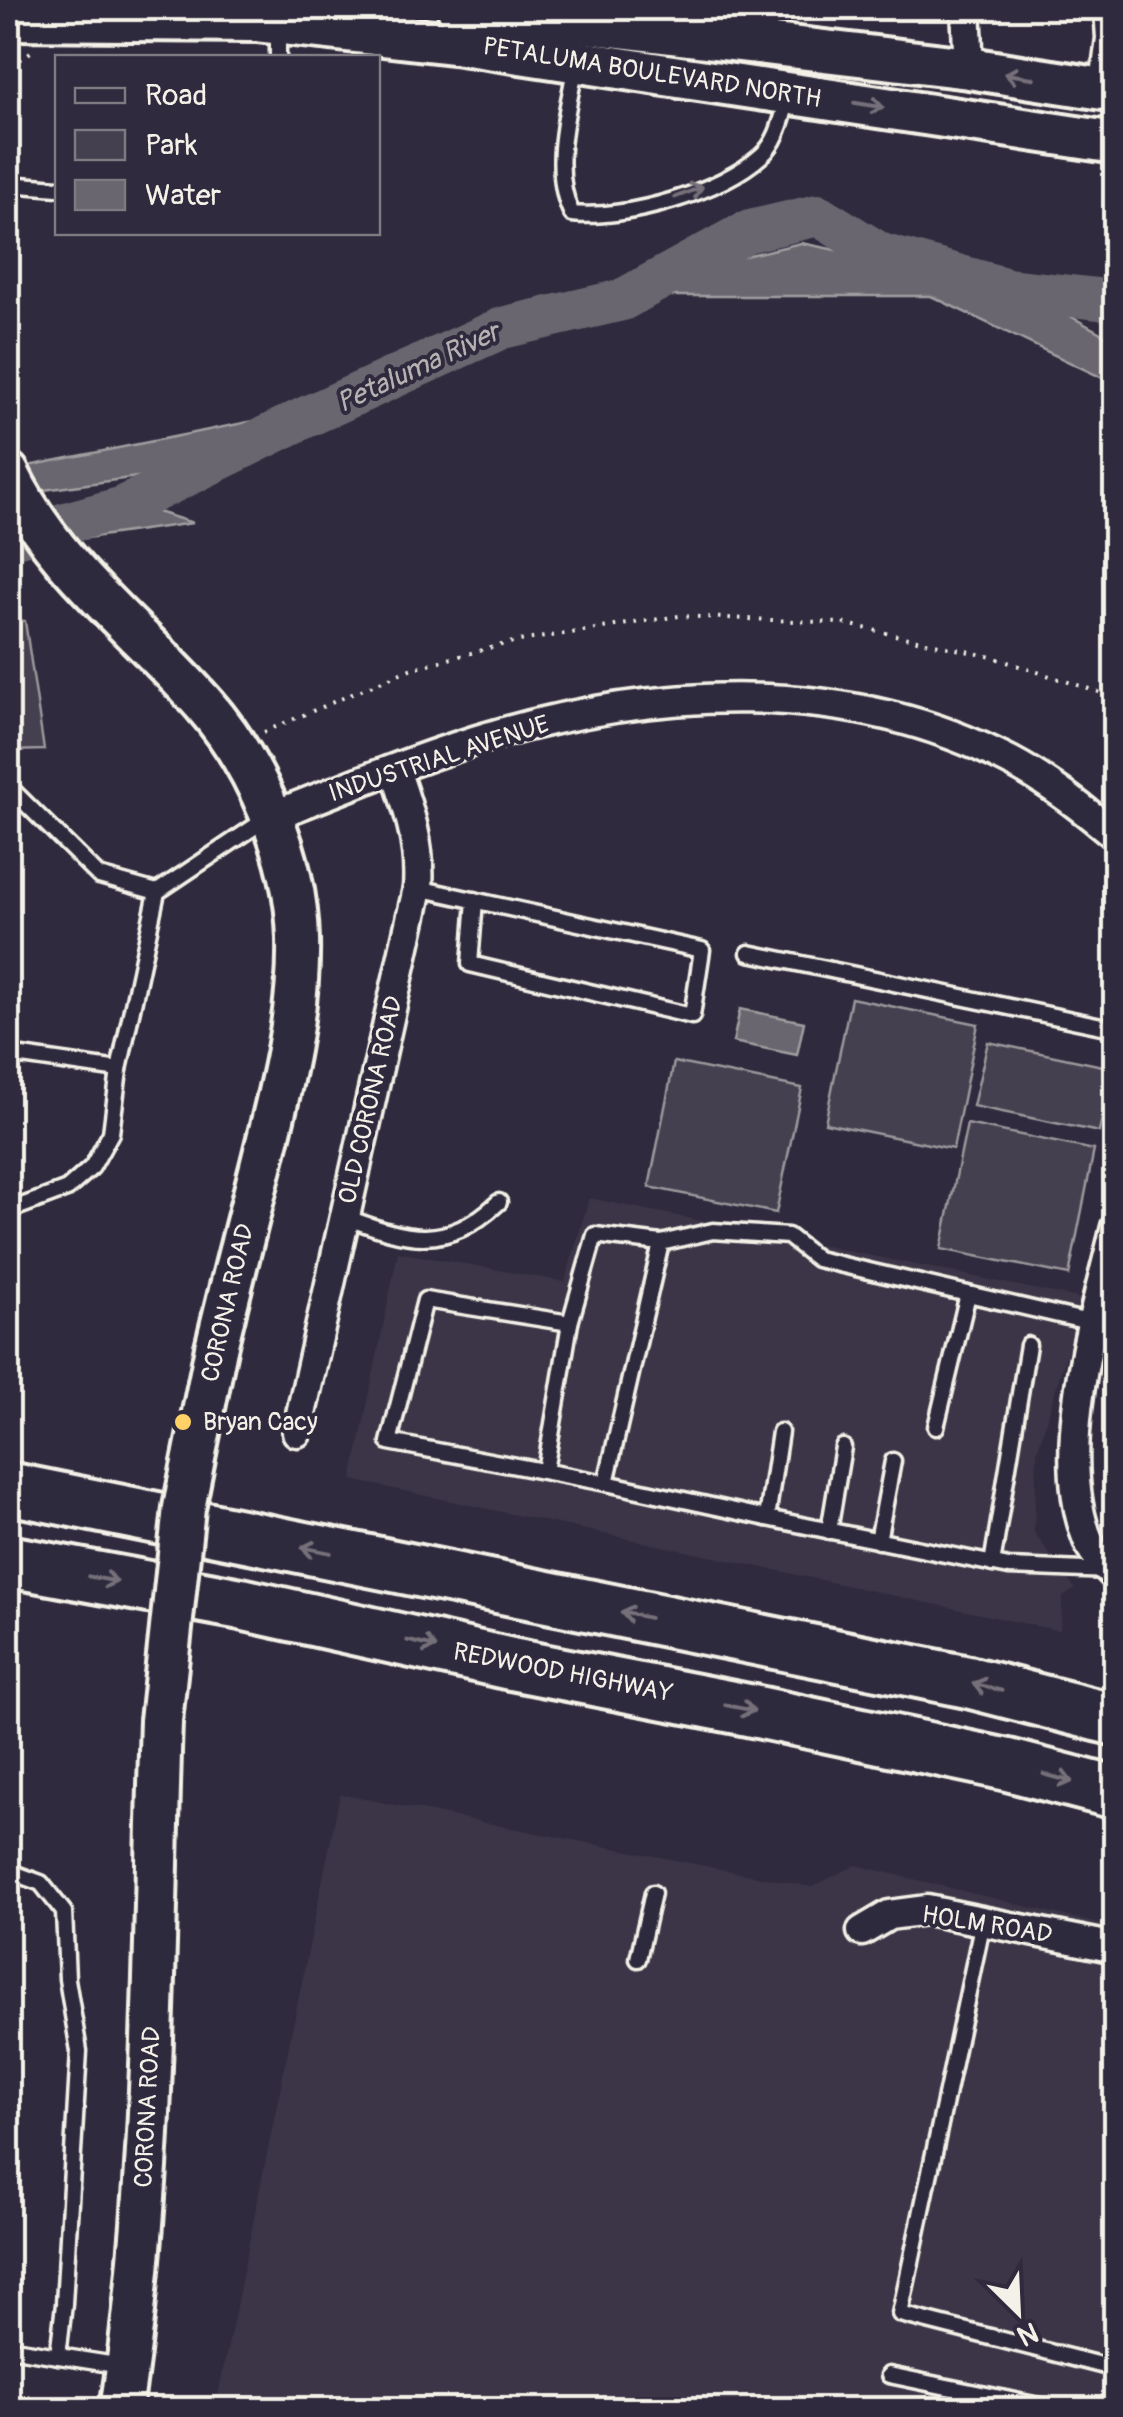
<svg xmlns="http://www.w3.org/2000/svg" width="1123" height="2417" viewBox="0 0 1123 2417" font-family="Pangolin,sans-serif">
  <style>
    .built { fill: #3b3647 }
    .green { fill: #454050; stroke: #9c989c; stroke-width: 2.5 }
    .water { fill: #6a6670; stroke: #a19ea0; stroke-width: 2.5 }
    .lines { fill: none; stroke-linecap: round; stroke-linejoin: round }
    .river { stroke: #6a6670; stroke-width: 42 }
    .service-casing { stroke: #f4f1e8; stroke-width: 21 }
    .minor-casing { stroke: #f4f1e8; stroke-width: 35 }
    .secondary-casing { stroke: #f4f1e8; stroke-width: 48 }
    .motorway-casing { stroke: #f4f1e8; stroke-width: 58 }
    .path { stroke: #f4f1e8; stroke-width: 4; stroke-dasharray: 2.5 8; stroke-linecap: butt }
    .service { stroke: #2f2a3d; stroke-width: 14 }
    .minor { stroke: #2f2a3d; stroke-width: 28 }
    .secondary { stroke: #2f2a3d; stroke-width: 40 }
    .motorway { stroke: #2f2a3d; stroke-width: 50 }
    .secondary-bridge-casing { stroke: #f4f1e8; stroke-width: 48; stroke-linecap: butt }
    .secondary-bridge { stroke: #2f2a3d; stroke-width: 40 }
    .oneway { stroke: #747079 }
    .poi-dot { fill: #ffd166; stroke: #2f2a3d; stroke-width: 4 }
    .labels { text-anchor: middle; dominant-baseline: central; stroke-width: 8; stroke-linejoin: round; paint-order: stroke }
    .street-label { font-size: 25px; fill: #f4f1e8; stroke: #2f2a3d }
    .poi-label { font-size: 25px; fill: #f4f1e8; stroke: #2f2a3d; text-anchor: start }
    .water-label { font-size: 28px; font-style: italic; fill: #b6b2b2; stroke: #2f2a3d }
  </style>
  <rect width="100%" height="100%" fill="#2f2a3d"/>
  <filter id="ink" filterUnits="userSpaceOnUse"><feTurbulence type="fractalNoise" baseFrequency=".01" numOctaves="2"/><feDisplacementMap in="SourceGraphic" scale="20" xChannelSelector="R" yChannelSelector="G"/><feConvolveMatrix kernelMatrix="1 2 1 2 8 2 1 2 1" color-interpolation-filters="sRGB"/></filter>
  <g filter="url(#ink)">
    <g class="built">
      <path d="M589,1198L1083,1299L1037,1452L1034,1532L1075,1589L1063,1597L1060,1631L352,1480L398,1252L565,1282Z"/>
      <path d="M340,1794L812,1887L856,1865L1115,1928V2409L215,2410Z"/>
    </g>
    <g class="green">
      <path d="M8,618L25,621L44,750L8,751Z"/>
      <path d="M851,998L978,1024L953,1149L825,1123Z"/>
      <path d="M988,1042L1112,1068L1099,1132L973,1106Z"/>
      <path d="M674,1062L802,1088L776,1213L649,1187Z"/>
      <path d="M967,1124L1094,1150L1069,1275L941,1249Z"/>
    </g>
    <g class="water">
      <path d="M801,243L1016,286L1115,341V384L931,296H650L484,349L230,464L8,495V470L328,406L596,291Z"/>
      <path d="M148,509L193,523L8,549V525Z"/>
      <path d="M740,1009L804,1022L797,1055L733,1042Z"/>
    </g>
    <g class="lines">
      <path class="river" d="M8,539L120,508L304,418L502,328L622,300L746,232L818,215L881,254L1008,289L1116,301"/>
      <g class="service-casing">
        <g id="service">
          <path d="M278,29V58"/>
          <path d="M576,64C568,110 550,170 572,214C626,220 721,192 762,155C778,141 782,118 788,99"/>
          <path d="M1098,83L1104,38L1102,8"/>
          <path d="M8,184L58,188"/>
          <path d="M8,786L99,876L157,892"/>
          <path d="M418,888L702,950L692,1016L470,964L475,900"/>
          <path d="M749,953L1116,1029"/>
          <path d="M8,1054L119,1070"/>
          <path d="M8,1211L67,1189L92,1167L111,1133L119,1070L157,892L269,817"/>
          <path d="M345,1217C408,1240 445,1252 499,1202"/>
          <path d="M661,1243L606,1483L389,1442L425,1300L570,1323L595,1235L661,1243L713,1231L788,1236L817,1259L1093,1323"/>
          <path d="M936,1427L968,1294"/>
          <path d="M780,1432L767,1518L1009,1567L1110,1571"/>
          <path d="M545,1471L570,1323"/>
          <path d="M606,1483L767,1518"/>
          <path d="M829,1531L843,1447"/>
          <path d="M878,1541L893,1461"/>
          <path d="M992,1564L1028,1345"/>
          <path d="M8,1871L41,1883L64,1912L67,1979L79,2051L64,2304L58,2356"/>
          <path d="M983,1921L900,2314L1116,2369"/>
          <path d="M638,1959L653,1893"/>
          <path d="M8,2348L122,2366"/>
          <path d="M889,2375L1059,2410"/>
        </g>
      </g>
      <g class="minor-casing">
        <g id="minor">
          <path d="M966,8L969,68"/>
          <path d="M270,817C338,790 407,762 477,740C649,687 846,675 1010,761C1048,781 1082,808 1116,836"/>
          <path d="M1116,1227C1094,1317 1050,1459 1091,1547C1097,1558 1108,1568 1116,1577"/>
          <path d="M297,1432L418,888C421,845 409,810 395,770"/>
          <path d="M862,1931L889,1915L927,1910L1116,1948"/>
        </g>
      </g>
      <g class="secondary-casing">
        <g id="secondary">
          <path d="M458,8L969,68L1116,91"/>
          <path d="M8,19L256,21L330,29L461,44L1116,143"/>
          <path d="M8,473C55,570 134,625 203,703C257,764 296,857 298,939C300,1015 280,1091 262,1163C246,1225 231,1286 216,1348"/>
          <path d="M121,2410C156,2182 153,1951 161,1721"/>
        </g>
      </g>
      <g class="motorway-casing">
        <g id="motorway">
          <path d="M8,1488L968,1682L1116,1720"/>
          <path d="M8,1561L241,1604L511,1664L748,1710L1008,1765L1116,1793"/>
        </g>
      </g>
      <g class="path">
        <path d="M20,60L32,51"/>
        <path d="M264,732L410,669L513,642L679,616L842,623L992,657L1105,694L1116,753"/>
      </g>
      <use href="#service" class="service"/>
      <use href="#minor" class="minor"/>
      <use href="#secondary" class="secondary"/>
      <use href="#motorway" class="motorway"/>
      <g class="secondary-bridge-casing">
        <path id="secondary-bridge" d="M161,1721L184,1508L216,1348"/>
      </g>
      <use href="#secondary-bridge" class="secondary-bridge"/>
    </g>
    <defs><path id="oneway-shaft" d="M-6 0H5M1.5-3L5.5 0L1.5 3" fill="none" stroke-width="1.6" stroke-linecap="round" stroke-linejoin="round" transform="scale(2.5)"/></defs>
    <g class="oneway">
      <use href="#oneway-shaft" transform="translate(1019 76) rotate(-171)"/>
      <use href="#oneway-shaft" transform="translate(869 105) rotate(9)"/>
      <use href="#oneway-shaft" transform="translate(689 192) rotate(-21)"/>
      <use href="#oneway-shaft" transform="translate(316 1550) rotate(-169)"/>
      <use href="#oneway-shaft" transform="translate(103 1579) rotate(10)"/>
      <use href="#oneway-shaft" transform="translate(635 1615) rotate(-169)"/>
      <use href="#oneway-shaft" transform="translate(422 1644) rotate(13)"/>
      <use href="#oneway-shaft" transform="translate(987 1687) rotate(-166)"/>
      <use href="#oneway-shaft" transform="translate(740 1708) rotate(11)"/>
      <use href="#oneway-shaft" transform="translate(1058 1778) rotate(15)"/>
    </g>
  </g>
  <circle class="poi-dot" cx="183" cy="1422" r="10"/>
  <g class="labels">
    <g class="street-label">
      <text transform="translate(652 73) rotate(9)">PETALUMA BOULEVARD NORTH</text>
      <text transform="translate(439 759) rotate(-18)">INDUSTRIAL AVENUE</text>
      <text transform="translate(371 1100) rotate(-77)">OLD CORONA ROAD</text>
      <text transform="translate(228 1303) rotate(-77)">CORONA ROAD</text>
      <text transform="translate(563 1673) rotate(11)">REDWOOD HIGHWAY</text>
      <text transform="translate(987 1925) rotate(9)">HOLM ROAD</text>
      <text transform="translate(148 2107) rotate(-87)">CORONA ROAD</text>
    </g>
    <g class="poi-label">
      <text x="203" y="1422">Bryan Cacy</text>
    </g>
    <g class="water-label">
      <text transform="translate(418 368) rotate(-25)">Petaluma River</text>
    </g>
  </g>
  <rect width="1123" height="2417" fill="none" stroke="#2f2a3d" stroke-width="40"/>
  <rect x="20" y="20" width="1083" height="2377" fill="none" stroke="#f4f1e8" stroke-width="4" filter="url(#ink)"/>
  <rect x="55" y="55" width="325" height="180" fill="#2f2a3d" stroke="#7e7a81" stroke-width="2.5"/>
  <rect x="75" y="88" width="50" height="15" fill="#2f2a3d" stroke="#7e7a81" stroke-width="2.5"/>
  <text x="145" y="105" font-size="30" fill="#f4f1e8">Road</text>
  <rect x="75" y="130" width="50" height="30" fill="#454050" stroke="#7e7a81" stroke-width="2.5"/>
  <text x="145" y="155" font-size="30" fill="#f4f1e8">Park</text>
  <rect x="75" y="180" width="50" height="30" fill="#6a6670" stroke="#7e7a81" stroke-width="2.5"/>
  <text x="145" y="205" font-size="30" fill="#f4f1e8">Water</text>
  <g transform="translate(1018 2312) rotate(156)" stroke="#2f2a3d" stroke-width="8" paint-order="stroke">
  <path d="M0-8L18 38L0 25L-18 38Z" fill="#f4f1e8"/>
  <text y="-15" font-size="28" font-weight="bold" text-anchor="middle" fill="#f4f1e8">N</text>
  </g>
</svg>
